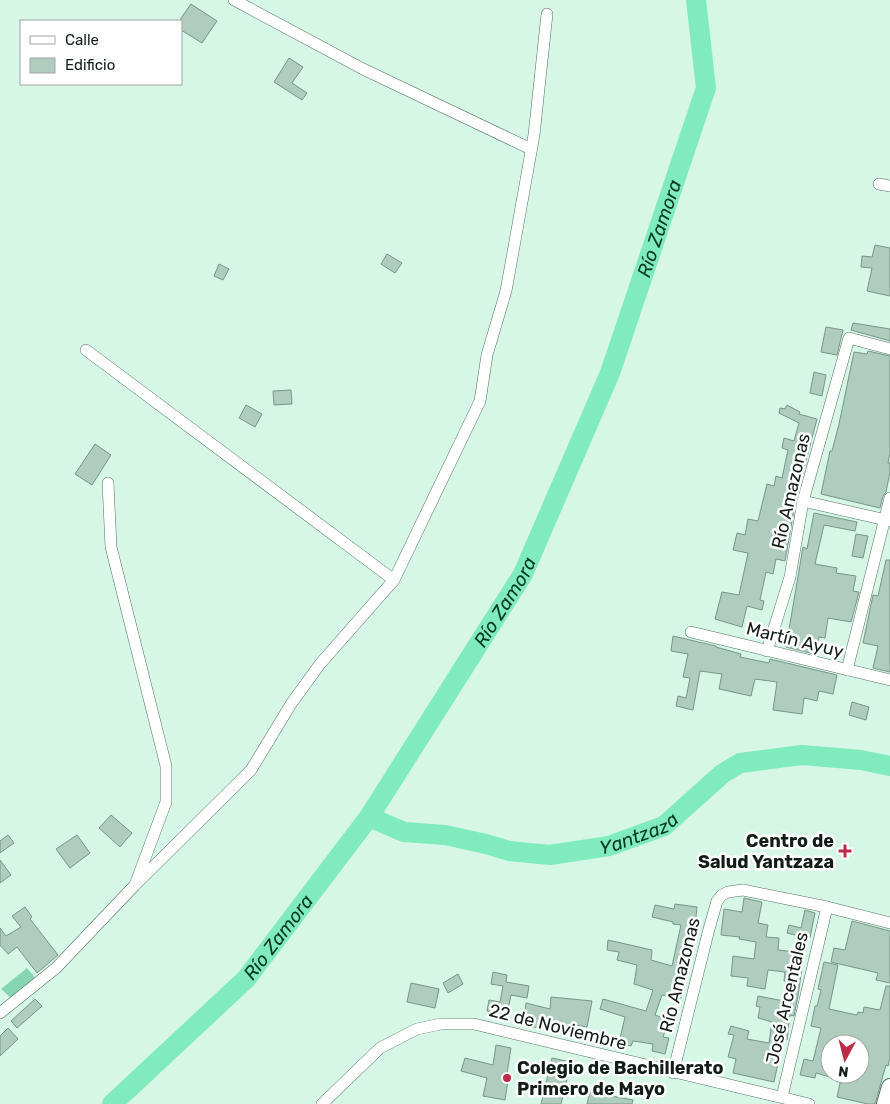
<svg xmlns="http://www.w3.org/2000/svg" width="890" height="1104" viewBox="0 0 890 1104" font-family="Rubik,sans-serif">
  <style>
    .green { fill: #87d6b3 }
    .lines { fill: none; stroke-linecap: round; stroke-linejoin: round }
    .river { stroke: #80ebbd; stroke-width: 20 }
    .building { fill: #aecdbe; stroke: #789687 }
    .street-casing { stroke: #557264; stroke-width: 12 }
    .secondary-casing { stroke: #557264; stroke-width: 18 }
    .street { stroke: #fff; stroke-width: 11 }
    .secondary { stroke: #fff; stroke-width: 16 }
    .poi-dot { fill: #bc2b4a; stroke: #fff; stroke-width: 2 }
    .labels { text-anchor: middle; dominant-baseline: central; stroke-width: 5; stroke-linejoin: round; paint-order: stroke }
    .street-label { font-size: 18px; fill: #121d18; stroke: #fff }
    .poi-label { font-size: 18px; font-weight: bold; fill: #121d18; stroke: #fff; text-anchor: end }
    .water-label { font-size: 19px; font-style: italic; fill: #073827; stroke: #fff }
  </style>
  <rect width="100%" height="100%" fill="#d6f6e6"/>
  <path class="green" d="M27,968L36,979L11,998L1,989Z"/>
  <g class="lines">
    <g class="river">
      <path id="s1" d="M369,817L404,832L445,835L486,844L509,851L550,855L609,846L664,826L722,774L740,763L802,755L861,760L890,766"/>
      <path id="s2" d="M112,1104L246,979L369,817L523,574L610,373L706,88L696,0"/>
    </g>
  </g>
  <g class="building">
    <path d="M191,4L217,21L202,43L181,30V18Z"/>
    <path d="M289,58L303,67L292,83L307,93L302,100L274,82Z"/>
    <path d="M875,245L890,248V296L867,291L872,268L861,267L862,256L872,257Z"/>
    <path d="M387,254L402,263L395,273L381,264Z"/>
    <path d="M219,264L229,269L223,280L214,276Z"/>
    <path d="M853,323L890,329V341L851,330Z"/>
    <path d="M826,327L843,330L837,355L821,352Z"/>
    <path d="M868,351L890,356V453L888,463H890V472L886,492L883,496L880,508L821,494L830,451H832L839,424L854,352L867,354Z"/>
    <path d="M814,372L826,375L822,396L810,393Z"/>
    <path d="M291,390L292,404L274,405L273,391Z"/>
    <path d="M246,405L262,414L255,427L239,418Z"/>
    <path d="M787,405L800,412L799,414L817,419L796,499L785,561L776,559L773,574L766,572L760,600L764,601L762,610L747,606L742,627L715,619L722,592L739,595L748,553L733,550L737,533L745,535L748,519L758,521L767,484L774,486L776,476L782,478L788,450L782,448L784,438L794,441L799,423L779,413L780,408L785,409Z"/>
    <path d="M95,444L111,455L92,485L75,474Z"/>
    <path d="M814,513L857,522L855,531L824,525L815,564L837,568L836,573L856,576L853,591L859,592L851,622L828,618L825,638L819,637L817,652H814V654L786,647L803,547L807,549Z"/>
    <path d="M856,534L868,536L863,558L852,556Z"/>
    <path d="M886,560H890V672L873,668L878,646L863,643L873,595L878,596Z"/>
    <path d="M673,636L716,646V647L741,654L740,657L769,663L770,659L837,675L833,694L819,691L817,701L804,698L802,714L773,710L777,682L755,679L751,696L719,689L722,674L700,671L693,710L676,706L678,696L686,698L690,678L683,677L688,654L671,651Z"/>
    <path d="M852,702L869,707L866,720L849,715Z"/>
    <path d="M111,815L132,833L120,847L99,828Z"/>
    <path d="M8,835L14,843L0,853V841Z"/>
    <path d="M77,835L90,853L70,868L56,849Z"/>
    <path d="M0,860L11,875L0,883Z"/>
    <path d="M744,898L762,902L758,923L768,925L766,937L779,938L778,950L796,952L799,936L787,933L789,925L801,928L805,910L815,913L810,938L808,937L804,953L798,996L794,1016L790,1015L787,1040L783,1039L774,1082L733,1073L736,1059L728,1057L734,1035L728,1034L731,1026L749,1031L747,1039L769,1043L772,1022L758,1018L760,1007L756,1006L758,996L784,1001L787,981H784L785,972L768,970L765,989L747,986L748,978L731,976L733,956L754,959L756,942L739,939L740,937L721,935L724,909L742,912Z"/>
    <path d="M675,904L697,907L695,927L690,926L678,987L683,988L681,998L662,995L655,1015L669,1020L663,1037L669,1038L665,1054L652,1051L653,1044L633,1041L631,1046L619,1043L625,1017L600,1009L603,999L646,1011L653,990L634,984L637,965L617,960L619,952L607,950L608,940L652,950L651,960L672,966L681,925L673,924V922L652,917L655,905L674,909Z"/>
    <path d="M25,907L32,917L30,919L58,955L37,973L17,947L8,954L0,945V928L6,936L21,927L12,916Z"/>
    <path d="M852,921L890,931V983L876,980L878,973L831,962L834,948L845,950Z"/>
    <path d="M824,962L838,965L829,1009L857,1015L858,1012L863,1013L864,1007L880,1010L886,986H890V1058L888,1066L886,1065L875,1104H868L837,1097L842,1074H860V1044H830V1077L816,1073L815,1078L800,1075L804,1059L813,1061L821,1028L811,1026L815,1006H817L821,990L818,989Z"/>
    <path d="M493,972L507,975L506,982L529,986L527,998L511,995L506,1020L491,1017V1012L487,1011L489,1000L500,1002L503,986L491,984Z"/>
    <path d="M458,974L463,984L448,993L443,983Z"/>
    <path d="M411,983L439,989L435,1008L407,1002Z"/>
    <path d="M551,997L592,1001L587,1027L576,1025L575,1035L523,1025L526,1003L550,1009Z"/>
    <path d="M35,999L42,1006L17,1028L11,1021Z"/>
    <path d="M8,1028L18,1039L0,1056V1036Z"/>
    <path d="M496,1045L511,1048L506,1080H508L505,1100L483,1096L487,1078L461,1071L465,1058L493,1065Z"/>
    <path d="M552,1058L571,1062L561,1104H541Z"/>
    <path d="M590,1092L633,1100L632,1104H587Z"/>
  </g>
  <g class="lines">
    <g class="street-casing">
      <g id="street">
        <path d="M234,0L363,69L531,149"/>
        <path d="M879,184L890,186"/>
        <path d="M86,350L394,580L320,664L291,704L251,770L135,885"/>
        <path d="M803,501L890,521"/>
        <path d="M394,580L480,401L487,355L506,291L515,241L534,135L547,14"/>
        <path d="M691,632L890,680"/>
        <path d="M767,651L790,577L803,501L849,338L890,349"/>
        <path d="M847,670L890,498"/>
        <path d="M0,1013L56,968L135,885L166,802V766L111,547L108,483"/>
        <path d="M673,1073L709,929L717,901L722,895L728,892L743,890L827,907L890,923"/>
        <path d="M782,1097L827,907"/>
        <path d="M322,1104L380,1048L417,1029L441,1024H474L809,1104"/>
      </g>
    </g>
    <g class="secondary-casing">
      <path id="secondary" d="M885,1104L890,1087"/>
    </g>
    <use href="#street" class="street"/>
    <use href="#secondary" class="secondary"/>
  </g>
  <g class="poi-dot">
    <path d="M842.5 843.5h5v5h5v5h-5v5h-5v-5h-5v-5h5z"/>
    <circle cx="507" cy="1078" r="5"/>
  </g>
  <g class="labels">
    <g class="street-label">
      <text transform="translate(791 491) rotate(-77)">Río Amazonas</text>
      <text transform="translate(795 640) rotate(14)">Martín Ayuy</text>
      <text transform="translate(680 975) rotate(-76)">Río Amazonas</text>
      <text transform="translate(787 998) rotate(-77)">José Arcentales</text>
      <text transform="translate(558 1027) rotate(14)">22 de Noviembre</text>
    </g>
    <g class="poi-label">
      <text x="834" y="841">Centro de<tspan x="834" dy="21">Salud Yantzaza</tspan></text>
      <text x="517" y="1068" text-anchor="start">Colegio de Bachillerato<tspan x="517" dy="21">Primero de Mayo</tspan></text>
    </g>
    <g class="water-label">
      <text stroke="none"><textPath href="#s2" startOffset="1046">Río Zamora</textPath></text>
      <text stroke="none"><textPath href="#s2" startOffset="641">Río Zamora</textPath></text>
      <text stroke="none"><textPath href="#s1" startOffset="278">Yantzaza</textPath></text>
      <text stroke="none"><textPath href="#s2" startOffset="236">Río Zamora</textPath></text>
    </g>
  </g>
  <rect x="20" y="20" width="162" height="65" fill="#ffffff" stroke="#a0a5a3"/>
  <rect x="30" y="36" width="25" height="8" fill="#ffffff" stroke="#a0a5a3"/>
  <text x="65" y="45" font-size="15" fill="#121d18">Calle</text>
  <rect x="30" y="58" width="25" height="15" fill="#aecdbe" stroke="#a0a5a3"/>
  <text x="65" y="70" font-size="15" fill="#121d18">Edificio</text>
  <g transform="translate(845 1059) rotate(187)"><circle r="24" fill="#ffffff" stroke="#a0a5a3"/>
  <path d="M0-4L9 19L0 12L-9 19Z" fill="#bc2b4a"/>
  <text y="-8" font-size="14" font-weight="bold" text-anchor="middle" fill="#121d18">N</text>
  </g>
</svg>
